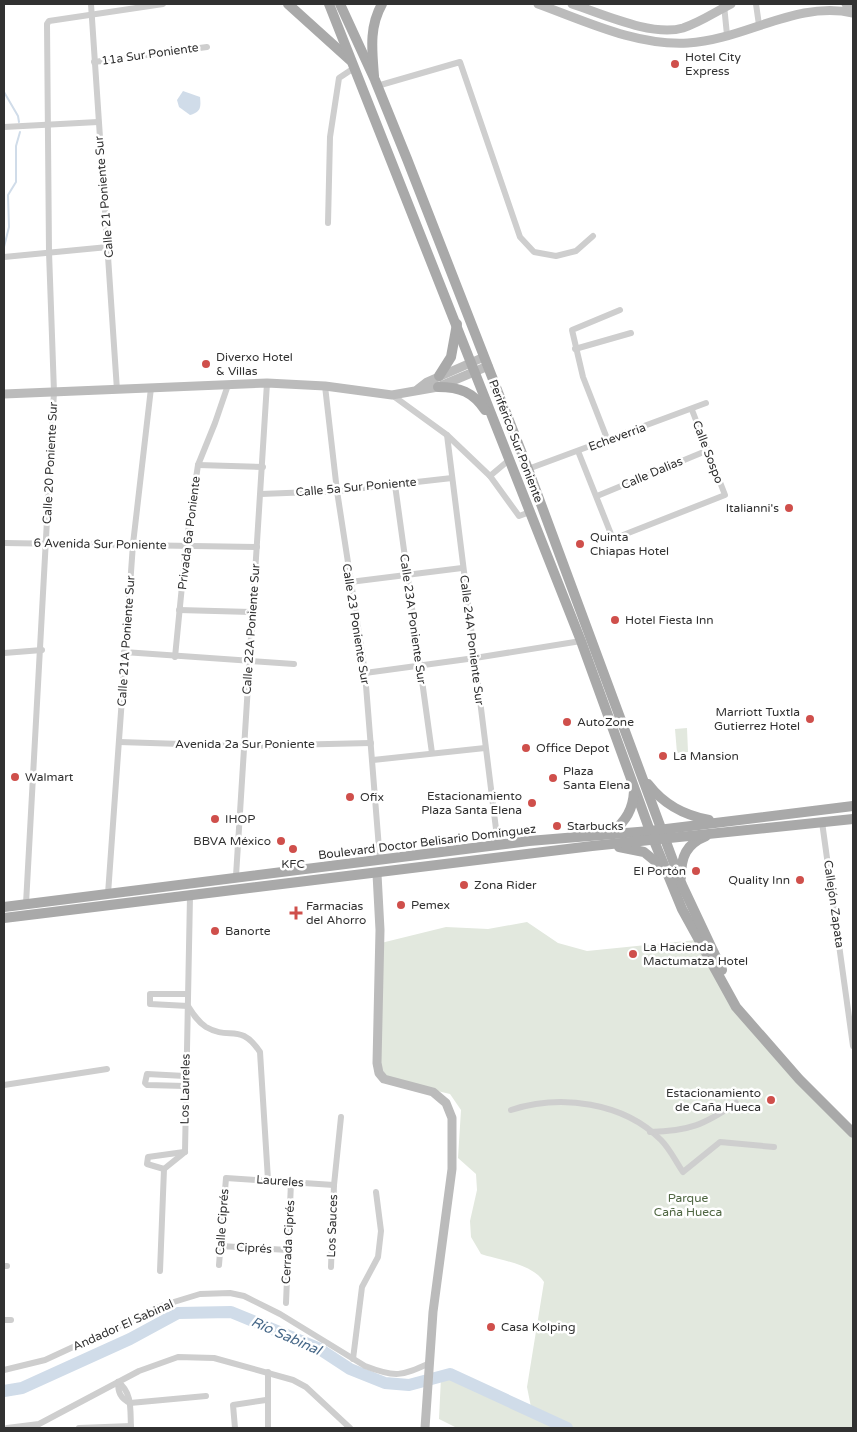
<svg xmlns="http://www.w3.org/2000/svg" width="857" height="1432" viewBox="0 0 857 1432" font-family="'Varela Round',sans-serif">
  <style>
    .green { fill: #e2e8de }
    .water { fill: #d0dce9 }
    .lines { fill: none; stroke-linecap: round; stroke-linejoin: round }
    .stream { stroke: #d0dce9; stroke-width: 2 }
    .river { stroke: #d0dce9; stroke-width: 12 }
    .street { stroke: #cecece; stroke-width: 6 }
    .secondary { stroke: #bbb; stroke-width: 9 }
    .primary { stroke: #a9a9a9; stroke-width: 10 }
    .poi-dot { fill: #cf4f4b; stroke: #fff; stroke-width: 2 }
    .labels { text-anchor: middle; dominant-baseline: central; stroke-width: 5; stroke-linejoin: round; paint-order: stroke }
    .street-label { font-size: 12px; fill: #313131; stroke: #fff }
    .poi-label { font-size: 12px; fill: #313131; stroke: #fff; text-anchor: start }
    .park-label { font-size: 12px; fill: #506743; stroke: #fff }
    .water-label { font-size: 14px; font-style: italic; fill: #486989; stroke: #fff }
  </style>
  <rect width="100%" height="100%" fill="#fff"/>
  <g class="green">
    <path d="M687,728L688,752L677,753L675,729Z"/>
    <path d="M527,922L558,943L587,951L696,940L777,1061L853,1139V1428H457L439,1419L441,1377L450,1374L532,1412L527,1387L544,1282C533,1264 499,1260 481,1254L471,1237L470,1221L477,1190L476,1174L458,1158L461,1110L450,1094L387,1079L380,1064L381,943L446,927L488,929Z"/>
  </g>
  <path class="water" d="M183,91L200,97C201,107 201,112 190,115L179,107L177,100Z"/>
  <g class="lines">
    <g class="stream">
      <path d="M4,92L18,116L19,122"/>
      <path d="M4,247L9,227L8,195L16,182V146L20,132"/>
    </g>
    <path class="river" d="M4,1391L22,1388L130,1339L178,1313L231,1312L318,1348L350,1369L385,1383L409,1385L450,1374L567,1428"/>
    <g class="street">
      <path d="M91,4L117,390"/>
      <path d="M756,4L759,25"/>
      <path d="M724,5L727,35"/>
      <path d="M94,62L207,47"/>
      <path d="M377,86L460,62L520,237L534,252L556,256L576,251L593,236"/>
      <path d="M4,127L98,122"/>
      <path d="M328,223L330,137L339,78L354,68"/>
      <path d="M4,257L108,247"/>
      <path d="M575,349L631,333"/>
      <path d="M325,386L337,491L365,673L380,861"/>
      <path d="M392,395L447,435L490,476L509,460"/>
      <path d="M447,435L498,845"/>
      <path d="M608,441L583,377L572,330L620,310"/>
      <path d="M578,451L613,539L725,495L692,410"/>
      <path d="M198,465L263,467"/>
      <path d="M528,469L706,403"/>
      <path d="M490,476L519,516L530,512"/>
      <path d="M395,485L432,753"/>
      <path d="M261,494L337,491L452,478"/>
      <path d="M597,496L706,451"/>
      <path d="M4,543L257,547"/>
      <path d="M350,582L462,568"/>
      <path d="M179,610L251,612"/>
      <path d="M124,652L294,664"/>
      <path d="M4,653L42,650"/>
      <path d="M175,657L186,545L198,465L215,423L228,385"/>
      <path d="M365,673L475,658L581,641"/>
      <path d="M119,742L244,746L371,743"/>
      <path d="M373,760L485,748"/>
      <path d="M822,822L853,1046"/>
      <path d="M236,876L267,383"/>
      <path d="M108,894L133,544L151,388"/>
      <path d="M26,904L54,392L49,252L47,24L49,21L163,4"/>
      <path d="M188,994H150V1004L188,1006C193,1014 198,1022 206,1027C230,1041 240,1022 260,1052L268,1180"/>
      <path d="M185,1076L147,1074L145,1083L147,1085L185,1086"/>
      <path d="M4,1085L107,1069"/>
      <path d="M511,1110C561,1094 623,1102 661,1140C670,1149 676,1162 683,1172L720,1142L774,1147"/>
      <path d="M650,1132C689,1131 704,1125 736,1103"/>
      <path d="M185,1152L190,896"/>
      <path d="M164,1169L147,1164L148,1157L184,1152"/>
      <path d="M220,1246L288,1250"/>
      <path d="M219,1265L226,1178L334,1185"/>
      <path d="M4,1266H7"/>
      <path d="M331,1267L334,1185L341,1117"/>
      <path d="M160,1271L164,1169L185,1152"/>
      <path d="M286,1303L291,1182"/>
      <path d="M4,1320H11"/>
      <path d="M353,1359L362,1287L378,1257L381,1231L376,1192"/>
      <path d="M4,1370L45,1360L164,1305L200,1294L230,1293L244,1296L280,1314L365,1366C396,1378 401,1376 430,1363"/>
      <path d="M268,1372V1428"/>
      <path d="M118,1382C133,1393 130,1411 131,1428"/>
      <path d="M118,1382C118,1392 120,1398 130,1403"/>
      <path d="M130,1403L206,1396"/>
      <path d="M7,1428L39,1424L139,1371L178,1357L214,1358L293,1380L306,1387L350,1428"/>
      <path d="M79,1428L131,1426"/>
      <path d="M235,1428L233,1405L266,1400"/>
    </g>
    <g class="secondary">
      <path d="M538,4C585,21 636,46 688,43C744,40 797,0 853,13"/>
      <path d="M572,4C603,14 652,37 683,28C701,22 715,12 731,4"/>
      <path d="M846,4L853,6"/>
      <path d="M418,389L427,382L484,357"/>
      <path d="M4,394L267,383L325,386L392,395L438,387L488,366"/>
      <path d="M377,874L380,930L377,1063L379,1073L384,1079L433,1092L446,1103L452,1118V1169L433,1312L425,1428"/>
    </g>
    <g class="primary">
      <path d="M288,4L350,60"/>
      <path d="M329,4L581,641L650,831L682,909L736,1007L799,1079L853,1133"/>
      <path d="M340,4L375,80L407,159L528,469L682,885L722,970"/>
      <path d="M374,76C372,50 369,27 382,4"/>
      <path d="M439,376L451,357L457,324"/>
      <path d="M438,387C460,387 473,392 485,410"/>
      <path d="M648,784C664,805 684,815 709,820"/>
      <path d="M612,833C626,820 633,810 634,791"/>
      <path d="M619,847L644,852L661,866"/>
      <path d="M681,877C681,857 686,844 706,836"/>
      <path d="M4,907L529,841L650,831L853,806"/>
      <path d="M4,918L592,846L853,819"/>
    </g>
  </g>
  <g class="poi-dot">
    <circle cx="675" cy="64" r="5"/>
    <circle cx="206" cy="364" r="5"/>
    <circle cx="789" cy="508" r="5"/>
    <circle cx="580" cy="544" r="5"/>
    <circle cx="615" cy="620" r="5"/>
    <circle cx="810" cy="719" r="5"/>
    <circle cx="567" cy="722" r="5"/>
    <circle cx="526" cy="748" r="5"/>
    <circle cx="663" cy="756" r="5"/>
    <circle cx="15" cy="777" r="5"/>
    <circle cx="553" cy="778" r="5"/>
    <circle cx="350" cy="797" r="5"/>
    <circle cx="532" cy="803" r="5"/>
    <circle cx="215" cy="819" r="5"/>
    <circle cx="557" cy="826" r="5"/>
    <circle cx="281" cy="841" r="5"/>
    <circle cx="293" cy="849" r="5"/>
    <circle cx="696" cy="871" r="5"/>
    <circle cx="800" cy="880" r="5"/>
    <circle cx="464" cy="885" r="5"/>
    <circle cx="401" cy="905" r="5"/>
    <path d="M293.5 905.5h5v5h5v5h-5v5h-5v-5h-5v-5h5z"/>
    <circle cx="215" cy="931" r="5"/>
    <circle cx="633" cy="954" r="5"/>
    <circle cx="771" cy="1100" r="5"/>
    <circle cx="491" cy="1327" r="5"/>
  </g>
  <g class="labels">
    <g class="street-label">
      <text transform="translate(150 54) rotate(-8)">11a Sur Poniente</text>
      <text transform="translate(104 197) rotate(-95)">Calle 21 Poniente Sur</text>
      <text transform="translate(617 437) rotate(-20)">Echeverria</text>
      <text transform="translate(516 441) rotate(69)">Periférico Sur Poniente</text>
      <text transform="translate(708 452) rotate(69)">Calle Sospo</text>
      <text transform="translate(50 463) rotate(-87)">Calle 20 Poniente Sur</text>
      <text transform="translate(652 473) rotate(-23)">Calle Dalias</text>
      <text transform="translate(356 487) rotate(-5)">Calle 5a Sur Poniente</text>
      <text transform="translate(189 533) rotate(-83)">Privada 6a Poniente</text>
      <text transform="translate(100 544) rotate(1)">6 Avenida Sur Poniente</text>
      <text transform="translate(413 619) rotate(82)">Calle 23A Poniente Sur</text>
      <text transform="translate(356 624) rotate(81)">Calle 23 Poniente Sur</text>
      <text transform="translate(251 629) rotate(-86)">Calle 22A Poniente Sur</text>
      <text transform="translate(472 640) rotate(83)">Calle 24A Poniente Sur</text>
      <text transform="translate(126 641) rotate(-86)">Calle 21A Poniente Sur</text>
      <text x="245" y="744">Avenida 2a Sur Poniente</text>
      <text transform="translate(427 842) rotate(-7)">Boulevard Doctor Belisario Domínguez</text>
      <text transform="translate(834 904) rotate(82)">Callejón Zapata</text>
      <text transform="translate(185 1089) rotate(-89)">Los Laureles</text>
      <text transform="translate(280 1181) rotate(4)">Laureles</text>
      <text transform="translate(222 1222) rotate(-86)">Calle Ciprés</text>
      <text transform="translate(332 1226) rotate(-88)">Los Sauces</text>
      <text transform="translate(288 1242) rotate(-87)">Cerrada Ciprés</text>
      <text transform="translate(254 1248) rotate(3)">Ciprés</text>
      <text transform="translate(123 1325) rotate(-24)">Andador El Sabinal</text>
    </g>
    <g class="poi-label">
      <text x="685" y="57">Hotel City<tspan x="685" dy="14">Express</tspan></text>
      <text x="216" y="357">Diverxo Hotel<tspan x="216" dy="14">&amp; Villas</tspan></text>
      <text x="779" y="508" text-anchor="end">Italianni's</text>
      <text x="590" y="537">Quinta<tspan x="590" dy="14">Chiapas Hotel</tspan></text>
      <text x="625" y="620">Hotel Fiesta Inn</text>
      <text x="800" y="712" text-anchor="end">Marriott Tuxtla<tspan x="800" dy="14">Gutierrez Hotel</tspan></text>
      <text x="577" y="722">AutoZone</text>
      <text x="536" y="748">Office Depot</text>
      <text x="673" y="756">La Mansion</text>
      <text x="563" y="771">Plaza<tspan x="563" dy="14">Santa Elena</tspan></text>
      <text x="25" y="777">Walmart</text>
      <text x="522" y="796" text-anchor="end">Estacionamiento<tspan x="522" dy="14">Plaza Santa Elena</tspan></text>
      <text x="360" y="797">Ofix</text>
      <text x="225" y="819">IHOP</text>
      <text x="567" y="826">Starbucks</text>
      <text x="271" y="841" text-anchor="end">BBVA México</text>
      <text x="293" y="864" text-anchor="middle">KFC</text>
      <text x="686" y="871" text-anchor="end">El Portón</text>
      <text x="790" y="880" text-anchor="end">Quality Inn</text>
      <text x="474" y="885">Zona Rider</text>
      <text x="411" y="905">Pemex</text>
      <text x="306" y="906">Farmacias<tspan x="306" dy="14">del Ahorro</tspan></text>
      <text x="225" y="931">Banorte</text>
      <text x="643" y="947">La Hacienda<tspan x="643" dy="14">Mactumatza Hotel</tspan></text>
      <text x="761" y="1093" text-anchor="end">Estacionamiento<tspan x="761" dy="14">de Caña Hueca</tspan></text>
      <text x="501" y="1327">Casa Kolping</text>
    </g>
    <g class="park-label">
      <text x="688" y="1198">Parque<tspan x="688" dy="14">Caña Hueca</tspan></text>
    </g>
    <g class="water-label">
      <text transform="translate(286 1336) rotate(24)">Río Sabinal</text>
    </g>
  </g>
  <rect width="857" height="1432" fill="none" stroke="#313131" stroke-width="10"/>
</svg>
